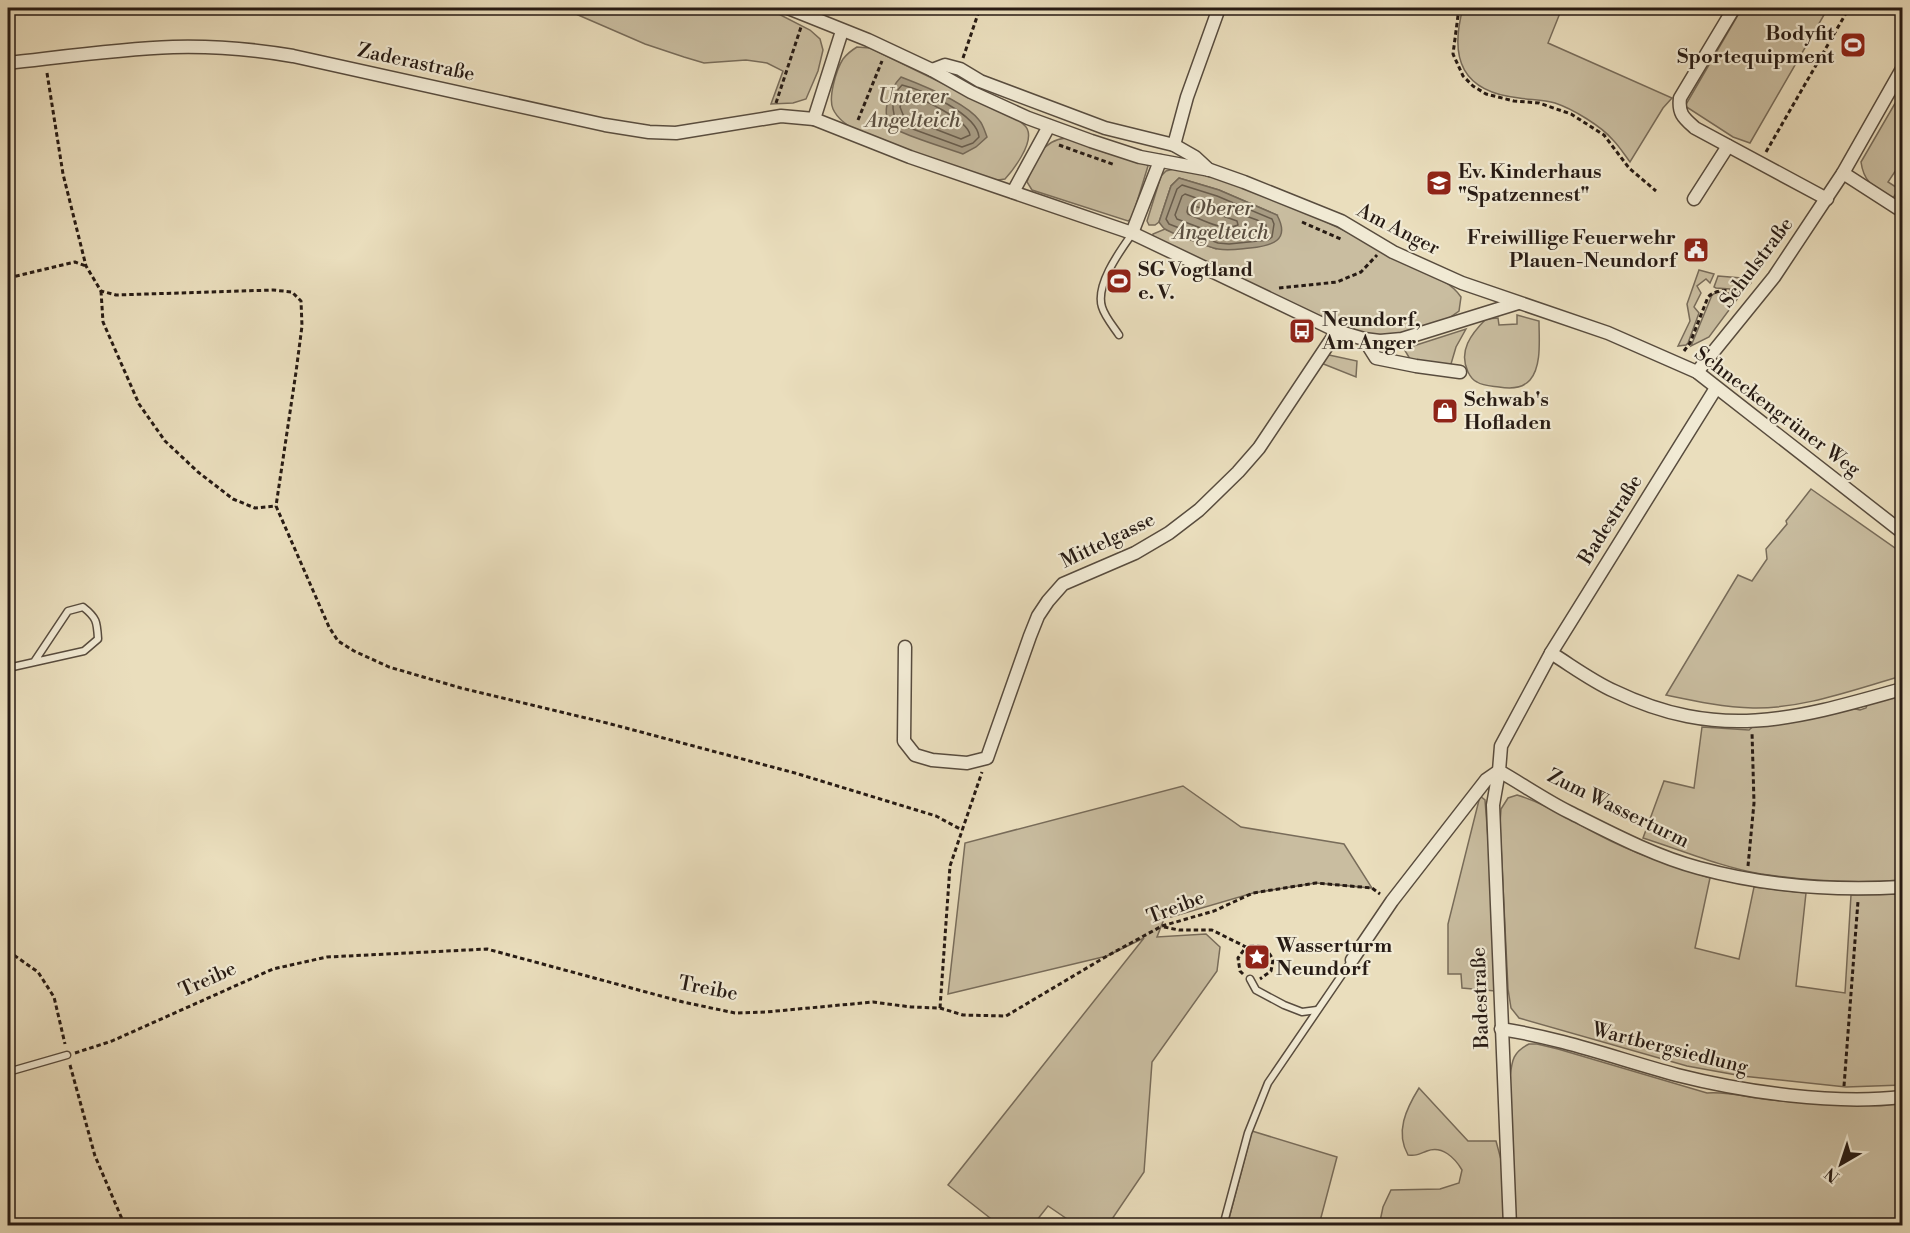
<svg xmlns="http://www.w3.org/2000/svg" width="1910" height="1233" viewBox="0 0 1910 1233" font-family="'Libre Bodoni',serif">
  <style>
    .green { fill: #c9bda0; stroke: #786c5a; stroke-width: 1.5 }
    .water { fill: #a89c84; stroke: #746857; stroke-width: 1.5 }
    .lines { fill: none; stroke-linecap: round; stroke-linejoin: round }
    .shore { stroke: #685c4c; stroke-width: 1.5 }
    .service-casing { stroke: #584c3e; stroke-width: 9 }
    .minor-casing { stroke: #584c3e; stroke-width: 15 }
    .path { stroke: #271b14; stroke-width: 3; stroke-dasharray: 4.5 3; stroke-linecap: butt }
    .service { stroke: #f1ead4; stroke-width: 6 }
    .minor { stroke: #f1ead4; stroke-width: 12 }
    .labels { text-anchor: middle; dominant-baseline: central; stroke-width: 4.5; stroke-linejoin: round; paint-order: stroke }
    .poi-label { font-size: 20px; font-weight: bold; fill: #271b14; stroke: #f1ead4; text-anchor: start }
    .street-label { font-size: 20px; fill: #271b14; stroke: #f1ead4 }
    .water-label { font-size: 21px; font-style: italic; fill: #5b4f41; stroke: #f1ead4 }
  </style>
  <rect width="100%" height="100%" fill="#eadebd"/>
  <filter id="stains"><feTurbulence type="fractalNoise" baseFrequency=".00333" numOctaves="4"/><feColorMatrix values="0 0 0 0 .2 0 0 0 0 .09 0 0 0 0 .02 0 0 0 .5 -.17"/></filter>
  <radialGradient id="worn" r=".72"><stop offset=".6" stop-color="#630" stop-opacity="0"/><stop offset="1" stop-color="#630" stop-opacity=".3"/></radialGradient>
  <g class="green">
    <path d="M562,8H767L810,30L820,39L823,50L818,71L806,99L793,103L771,104L783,71L767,63L746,60L704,63L684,57L645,44Z"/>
    <path d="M1463,8H1562L1548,43L1672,98L1663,108L1630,162C1624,154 1619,146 1613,140C1601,126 1573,109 1555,103C1543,99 1531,100 1519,98C1462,92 1449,59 1463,8Z"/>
    <path d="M1742,8H1828L1750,143L1733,137L1685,106Z"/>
    <path d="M857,47L870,48L1018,120C1022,123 1027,126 1028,131C1032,145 1014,169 1005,179L991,181L858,132C849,126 838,120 833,109C828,98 836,70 843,59C847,54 852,50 857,47Z"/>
    <path d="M1901,93L1902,161L1888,182L1899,189L1893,198C1875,187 1864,184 1861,162Z"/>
    <path d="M1066,138L1107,153L1142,161L1148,166L1132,218L1128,221L1032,190L1027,182C1033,162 1042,140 1066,138Z"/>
    <path d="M1177,168C1233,180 1287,203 1339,228C1360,238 1379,250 1399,261C1420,272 1448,277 1461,297L1459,311L1449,318L1431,326L1398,336L1359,334L1153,239V234L1165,229L1216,249L1277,215L1219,190L1179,178L1171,186L1159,222L1155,225H1149L1147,221L1161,176L1166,171Z"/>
    <path d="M1699,270L1714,274L1710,283L1706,279L1697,286L1701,293L1694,307L1699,313L1688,343L1686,345L1678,346L1690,321L1687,304Z"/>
    <path d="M1718,276L1742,278L1751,283L1745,290L1716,288L1714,287Z"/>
    <path d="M1717,292L1741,294L1709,337L1691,346L1712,295Z"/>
    <path d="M1517,315L1539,321C1539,339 1542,366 1530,380C1522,389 1510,389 1499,387C1492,386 1483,386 1477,382C1472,380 1470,376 1468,372C1458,351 1471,334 1486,319L1498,318L1499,325L1517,324Z"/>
    <path d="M1466,329L1456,347L1451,364L1446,366L1410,359L1404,349Z"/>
    <path d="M1329,355L1357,361L1356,377L1321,363L1283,423V419L1325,357Z"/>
    <path d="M1811,489L1902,553V676C1855,689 1803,709 1753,708C1723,707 1695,701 1666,695L1738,575L1752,581L1767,559L1766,549L1787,524L1786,521Z"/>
    <path d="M1902,693V880C1856,884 1808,881 1761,874C1721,867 1681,850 1643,838L1664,781L1694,788L1702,727L1749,730L1756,724L1851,708L1860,710L1866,708L1867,705Z"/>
    <path d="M1183,786L1241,827L1344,844L1372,888L1316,883L1253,893L1164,919L1157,937L1206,934L1220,947L1217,971L1152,1062L1144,1172L1108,1225H1076L1048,1206L1033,1225H999L948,1185L1144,938L1107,956L948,994L965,843Z"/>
    <path d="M1517,795C1547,804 1573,822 1601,836C1635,854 1673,866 1710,878L1695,948L1739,959L1754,887L1806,893L1796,986L1845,993L1851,895L1902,894V1085L1846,1087L1742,1076L1687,1066L1519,1018L1511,1008L1508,989L1500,824L1501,809L1508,798Z"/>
    <path d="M1480,796L1485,800L1490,864L1495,991L1462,988L1461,974H1448V924Z"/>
    <path d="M1529,1044H1537L1558,1049L1707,1093C1729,1091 1749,1098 1772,1100C1815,1104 1859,1107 1902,1104V1223L1901,1226L1516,1225L1510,1077C1512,1060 1513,1052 1529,1044Z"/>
    <path d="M1419,1088L1468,1141H1496L1503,1167L1505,1225L1379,1226L1383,1207L1391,1190L1440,1189L1459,1183L1462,1170C1455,1158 1442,1145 1427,1151C1419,1154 1417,1156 1408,1155C1395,1132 1406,1109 1419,1088Z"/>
    <path d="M1252,1131L1337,1157L1319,1225L1227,1226Z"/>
  </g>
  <g class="water">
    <path d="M901,77C922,85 965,102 979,120C983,124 985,132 987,137L976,147L963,154C941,146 918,140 897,130C877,120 889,89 901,77Z"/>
    <path d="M1179,178L1219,190L1277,215C1291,241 1271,246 1250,248C1239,249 1229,251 1218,249C1208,247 1173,234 1165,229C1164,229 1159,222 1159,222L1171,186Z"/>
  </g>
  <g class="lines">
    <g class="shore">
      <path d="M902,85C923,90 977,114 979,137L973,143L962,147L899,124C890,112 891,96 902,85Z"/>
      <path d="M905,94C920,97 968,120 970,135L961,139L904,117L900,107Z"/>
      <path d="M1182,185L1217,196L1272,219L1274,224L1272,237L1268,240L1229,244L1218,243L1169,224L1166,219L1177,189Z"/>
      <path d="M1185,194L1257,220L1266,225V231L1229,237L1219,235L1177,219L1175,215L1182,196Z"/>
      <path d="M1192,205L1237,221L1238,225C1223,232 1203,220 1188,214L1187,212L1188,207Z"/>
    </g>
    <g class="service-casing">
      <g id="service">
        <path d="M1119,335C1113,326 1105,317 1102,307C1095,285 1120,251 1132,234"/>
        <path d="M8,668L84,651L98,639C97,622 97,618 83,607L68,611L34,662"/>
        <path d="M1250,979L1256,990L1284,1005L1302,1012L1317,1010"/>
        <path d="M8,1072L67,1055"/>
        <path d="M1223,1226L1248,1133L1268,1083L1352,960"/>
      </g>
    </g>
    <g class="minor-casing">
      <g id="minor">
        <path d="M788,8L868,40L932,70L971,92L1028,118L1091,141L1140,157L1210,170L1244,182L1341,221L1393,252L1462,283L1608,333L1697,372L1902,532"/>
        <path d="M1734,8L1680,98C1678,114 1684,118 1695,128L1827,199"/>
        <path d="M8,63C62,57 118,49 173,47C213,46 253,49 293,56L605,125L649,132L676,133L781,116L814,119L910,157L1132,233L1337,331L1364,339L1380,341L1402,339L1518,303"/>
        <path d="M932,70L945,65L960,69L980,81L1105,128L1174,145L1195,157L1209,170"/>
        <path d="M814,119L842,31"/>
        <path d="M1174,145L1187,97L1219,8"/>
        <path d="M1843,173L1902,211"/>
        <path d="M1013,192L1049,126"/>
        <path d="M1694,199L1728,146"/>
        <path d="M1132,233L1160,161"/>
        <path d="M1364,339L1376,358L1416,366L1460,372"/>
        <path d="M1697,372L1774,277L1843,173L1902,69"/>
        <path d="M1716,388L1551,653L1501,746L1499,771C1522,784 1545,800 1569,812C1611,833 1654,856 1699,868C1765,886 1835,891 1902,887"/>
        <path d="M905,647L904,741L915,755L932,760L967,763L987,758L1030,636L1038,616L1048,601L1063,584L1135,553L1169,533L1199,510L1238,472L1259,448L1337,331"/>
        <path d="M1551,653C1572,666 1592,681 1614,691C1720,742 1796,719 1902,689"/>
        <path d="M1352,960L1392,901L1486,780L1499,771L1493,805L1510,1226"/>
        <path d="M1501,1029C1561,1038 1618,1059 1677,1075C1744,1092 1834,1105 1902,1097"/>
      </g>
    </g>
    <g class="path">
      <path d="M1459,8L1453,54L1463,76L1473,86L1486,94L1514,101L1539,103L1571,114L1604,135L1629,168L1656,191"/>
      <path d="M963,58L980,8"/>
      <path d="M47,73L63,174L86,266L101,291L116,295L273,290L292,292L301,301L302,326L296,372L276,506L329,627L338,641L354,651L389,667L461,688L607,723L795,773L936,816L962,830"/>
      <path d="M776,103L801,27"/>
      <path d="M858,120L882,61"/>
      <path d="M1059,145L1115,165"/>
      <path d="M1766,152L1849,8"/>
      <path d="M1302,222L1343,240"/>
      <path d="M8,278L75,262L86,266"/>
      <path d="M1279,288L1337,282L1361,272L1377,255"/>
      <path d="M101,291L103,322L139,404L165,441L198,472L233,499L255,508L276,506"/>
      <path d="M1684,351L1690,343L1708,297C1717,288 1732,290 1744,293"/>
      <path d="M1748,866L1754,803L1752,732"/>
      <path d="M1164,927L1179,930H1212L1246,947C1260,943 1266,946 1273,960L1271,971L1260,979"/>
      <path d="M8,951L38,972L54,997L65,1044"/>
      <path d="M1243,974L1240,971L1238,958L1246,947"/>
      <path d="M940,1008L950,866L982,772"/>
      <path d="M75,1053L112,1041L273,969L327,957L487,949L683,1002L735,1013L766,1012L873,1002L911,1007L940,1008L963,1015L1006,1016L1107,956L1162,926L1214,911L1253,893L1316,883L1372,888L1380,894"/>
      <path d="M70,1065L95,1156L125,1226"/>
      <path d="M1844,1086L1858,901"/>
    </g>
    <use href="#service" class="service"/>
    <use href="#minor" class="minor"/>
  </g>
  <defs>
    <g id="stadium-square" transform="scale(1.35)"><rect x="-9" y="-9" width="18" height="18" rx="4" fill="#8f2418" stroke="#f1ead4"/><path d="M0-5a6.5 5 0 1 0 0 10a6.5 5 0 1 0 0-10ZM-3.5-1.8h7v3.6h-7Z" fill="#fff"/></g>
    <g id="school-square" transform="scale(1.35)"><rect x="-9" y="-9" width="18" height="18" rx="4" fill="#8f2418" stroke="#f1ead4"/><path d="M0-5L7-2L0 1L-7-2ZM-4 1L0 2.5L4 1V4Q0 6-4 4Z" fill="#fff"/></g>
    <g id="civic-square" transform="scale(1.35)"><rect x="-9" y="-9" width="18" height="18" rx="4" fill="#8f2418" stroke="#f1ead4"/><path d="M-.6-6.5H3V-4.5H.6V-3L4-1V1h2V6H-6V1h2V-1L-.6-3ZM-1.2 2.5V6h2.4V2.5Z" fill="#fff"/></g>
    <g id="bus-square" transform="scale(1.35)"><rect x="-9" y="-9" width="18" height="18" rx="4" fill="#8f2418" stroke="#f1ead4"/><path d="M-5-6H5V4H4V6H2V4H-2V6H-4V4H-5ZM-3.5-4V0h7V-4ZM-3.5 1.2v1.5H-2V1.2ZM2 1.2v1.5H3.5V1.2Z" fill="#fff"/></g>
    <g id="shop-square" transform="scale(1.35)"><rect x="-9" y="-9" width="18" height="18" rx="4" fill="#8f2418" stroke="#f1ead4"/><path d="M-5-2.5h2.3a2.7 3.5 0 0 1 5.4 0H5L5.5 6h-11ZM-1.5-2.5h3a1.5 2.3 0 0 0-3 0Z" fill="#fff"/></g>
    <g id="sight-square" transform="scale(1.35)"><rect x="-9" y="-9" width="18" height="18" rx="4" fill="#8f2418" stroke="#f1ead4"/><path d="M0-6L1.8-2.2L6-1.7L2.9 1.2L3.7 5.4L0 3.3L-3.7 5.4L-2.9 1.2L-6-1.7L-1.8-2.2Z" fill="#fff"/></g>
  </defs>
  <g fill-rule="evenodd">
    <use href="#stadium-square" x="1853" y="45"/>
    <use href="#school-square" x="1439" y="183"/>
    <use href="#civic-square" x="1696" y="250"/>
    <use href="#stadium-square" x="1119" y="281"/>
    <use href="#bus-square" x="1302" y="331"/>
    <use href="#shop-square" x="1445" y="411"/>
    <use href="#sight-square" x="1257" y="957"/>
  </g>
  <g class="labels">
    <g class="poi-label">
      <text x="1834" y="34" text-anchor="end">Bodyfit<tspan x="1834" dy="23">Sportequipment</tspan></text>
      <text x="1458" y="172">Ev. Kinderhaus<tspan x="1458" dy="23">"Spatzennest"</tspan></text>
      <text x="1676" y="238" text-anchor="end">Freiwillige Feuerwehr<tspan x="1676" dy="23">Plauen-Neundorf</tspan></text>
      <text x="1138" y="270">SG Vogtland<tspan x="1138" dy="23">e. V.</tspan></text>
      <text x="1322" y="320">Neundorf,<tspan x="1322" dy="23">Am Anger</tspan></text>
      <text x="1464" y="400">Schwab's<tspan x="1464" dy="23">Hofladen</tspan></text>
      <text x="1276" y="946">Wasserturm<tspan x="1276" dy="23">Neundorf</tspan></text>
    </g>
    <g class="street-label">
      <text transform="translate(416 63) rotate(12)">Zaderastraße</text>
      <text transform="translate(1398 230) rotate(27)">Am Anger</text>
      <text transform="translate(1757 263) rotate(-53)">Schulstraße</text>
      <text transform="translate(1777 412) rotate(37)">Schneckengrüner Weg</text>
      <text transform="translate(1611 520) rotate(-58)">Badestraße</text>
      <text transform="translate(1108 541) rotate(-26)">Mittelgasse</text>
      <text transform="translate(1618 809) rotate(26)">Zum Wasserturm</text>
      <text transform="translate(1176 908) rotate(-21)">Treibe</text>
      <text transform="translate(208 980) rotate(-24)">Treibe</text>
      <text transform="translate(708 989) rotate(11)">Treibe</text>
      <text transform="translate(1481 998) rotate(-92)">Badestraße</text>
      <text transform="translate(1670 1049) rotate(14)">Wartbergsiedlung</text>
    </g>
    <g class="water-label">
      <text x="913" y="97">Unterer<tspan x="913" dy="24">Angelteich</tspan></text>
      <text x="1221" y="209">Oberer<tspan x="1221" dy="24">Angelteich</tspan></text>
    </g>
  </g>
  <rect width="1910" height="1233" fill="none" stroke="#eadebd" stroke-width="30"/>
  <rect x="9" y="9" width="1892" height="1215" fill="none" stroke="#271b14" stroke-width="3"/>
  <rect x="15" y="15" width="1880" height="1203" fill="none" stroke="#271b14" stroke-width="1.5"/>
  <g transform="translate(1841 1164) rotate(219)" stroke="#f1ead4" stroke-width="4.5" paint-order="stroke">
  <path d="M0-4.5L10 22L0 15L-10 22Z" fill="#271b14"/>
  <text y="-9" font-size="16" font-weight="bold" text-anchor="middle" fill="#271b14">N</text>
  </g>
  <rect width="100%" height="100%" filter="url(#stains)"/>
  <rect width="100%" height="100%" fill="url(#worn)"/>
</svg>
